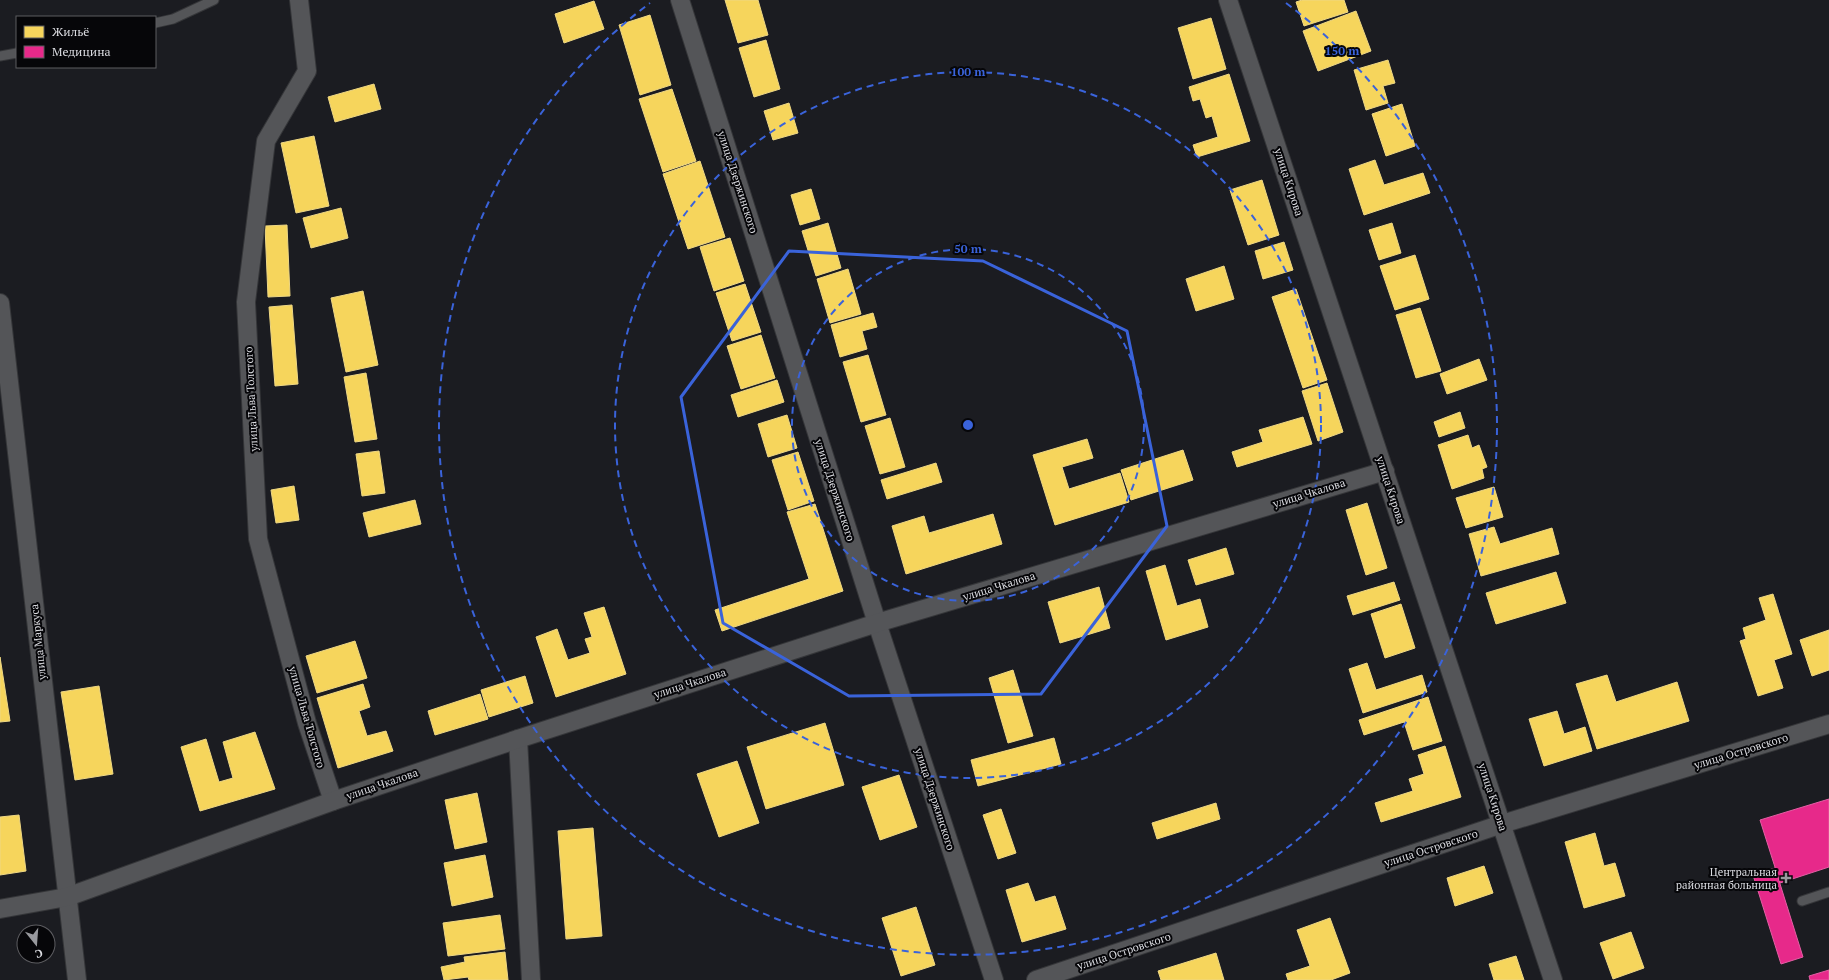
<svg xmlns="http://www.w3.org/2000/svg" width="1829" height="980" viewBox="0 0 1829 980" font-family="'PT Serif',serif">
  <style>
    .homes { fill: #f6d55c; stroke: #eed784 }
    .health { fill: #e7298a; stroke: #e45fa4 }
    .lines { fill: none; stroke-linecap: round; stroke-linejoin: round }
    .service-casing { stroke: #353639; stroke-width: 11 }
    .minor-casing { stroke: #353639; stroke-width: 20 }
    .service { stroke: #545558; stroke-width: 9 }
    .minor { stroke: #545558; stroke-width: 18 }
    .marked { fill: none; stroke: #3a63da; stroke-width: 3; stroke-linejoin: round }
    .ring { fill: none; stroke: #3a63da; stroke-width: 2; stroke-dasharray: 7 5 }
    .poi-dot { fill: #98999e; stroke: #060609; stroke-width: 1.5 }
    .labels { text-anchor: middle; dominant-baseline: central; stroke-width: 4; stroke-linejoin: round; paint-order: stroke }
    .street-label { font-size: 11px; fill: #dcdde2; stroke: #060609 }
    .poi-label { font-size: 11px; fill: #dcdde2; stroke: #060609; text-anchor: end }
    .centre { fill: #3a63da; stroke: #060609; stroke-width: 2 }
    .ring-label { font-size: 12px; text-anchor: middle; font-weight: bold; fill: #3a63da; stroke: #060609; stroke-width: 4; stroke-linejoin: round; paint-order: stroke }
  </style>
  <rect width="100%" height="100%" fill="#1b1c21"/>
  <g class="homes">
    <path d="M725,0H758L768,35L738,43Z"/>
    <path d="M1302,0H1344L1348,12L1304,26L1296,2Z"/>
    <path d="M594,1L604,29L564,43L555,14Z"/>
    <path d="M1356,11L1371,51L1318,71L1303,31Z"/>
    <path d="M650,15L671,85L640,95L619,25Z"/>
    <path d="M1211,18L1226,69L1193,79L1178,28Z"/>
    <path d="M766,40L780,89L754,97L739,48Z"/>
    <path d="M1388,60L1395,83L1383,86L1388,103L1366,110L1354,70Z"/>
    <path d="M1229,74L1250,141L1197,157L1193,145L1218,137L1212,116L1206,118L1200,99L1193,101L1189,87Z"/>
    <path d="M374,84L381,109L335,122L328,97Z"/>
    <path d="M672,89L696,161L663,172L639,99Z"/>
    <path d="M789,103L798,133L773,140L764,111Z"/>
    <path d="M1402,104L1415,146L1386,156L1372,114Z"/>
    <path d="M314,136L329,206L296,213L281,143Z"/>
    <path d="M1375,160L1384,185L1423,173L1430,193L1364,215L1349,169Z"/>
    <path d="M700,161L725,237L688,249L663,174Z"/>
    <path d="M1262,180L1279,235L1248,245L1230,190Z"/>
    <path d="M811,189L820,219L800,225L791,195Z"/>
    <path d="M341,208L348,238L311,248L303,218Z"/>
    <path d="M828,223L841,268L816,276L802,231Z"/>
    <path d="M1392,223L1401,253L1379,260L1369,230Z"/>
    <path d="M287,225L290,296L268,297L265,226Z"/>
    <path d="M730,238L744,281L714,291L700,247Z"/>
    <path d="M1284,242L1293,270L1263,279L1255,251Z"/>
    <path d="M1415,255L1429,299L1395,310L1380,266Z"/>
    <path d="M1224,266L1234,299L1196,311L1186,279Z"/>
    <path d="M848,269L861,314L830,323L817,279Z"/>
    <path d="M745,284L761,332L732,341L716,293Z"/>
    <path d="M1296,289L1327,380L1303,388L1272,297Z"/>
    <path d="M363,291L378,365L346,372L331,298Z"/>
    <path d="M292,305L298,384L275,386L269,307Z"/>
    <path d="M1420,308L1441,371L1416,378L1396,315Z"/>
    <path d="M873,313L877,327L862,331L867,349L840,357L831,325Z"/>
    <path d="M761,335L775,378L741,389L727,346Z"/>
    <path d="M868,355L886,415L861,422L843,362Z"/>
    <path d="M1479,359L1487,380L1447,394L1440,374Z"/>
    <path d="M366,373L377,439L355,442L344,377Z"/>
    <path d="M777,380L784,402L738,417L731,395Z"/>
    <path d="M1327,383L1343,432L1318,441L1302,391Z"/>
    <path d="M1460,412L1465,428L1439,437L1434,422Z"/>
    <path d="M787,415L797,448L768,457L758,424Z"/>
    <path d="M1303,417L1312,444L1237,467L1232,452L1263,442L1259,430Z"/>
    <path d="M890,418L905,467L880,474L865,426Z"/>
    <path d="M1468,435L1472,448L1479,445L1487,467L1482,469L1484,478L1452,489L1438,445Z"/>
    <path d="M1087,439L1093,458L1062,467L1069,489L1120,473L1129,502L1055,525L1033,455Z"/>
    <path d="M1183,450L1193,480L1131,500L1121,470Z"/>
    <path d="M379,451L385,493L362,496L356,454Z"/>
    <path d="M798,452L814,501L788,510L772,460Z"/>
    <path d="M936,463L942,482L887,499L881,480Z"/>
    <path d="M294,486L299,520L276,523L271,490Z"/>
    <path d="M1494,487L1503,517L1466,528L1456,498Z"/>
    <path d="M415,500L421,524L369,537L363,513Z"/>
    <path d="M1367,503L1387,568L1366,575L1346,510Z"/>
    <path d="M815,504L843,591L722,631L715,610L809,579L787,512Z"/>
    <path d="M993,514L1002,544L906,574L892,526L924,516L929,533Z"/>
    <path d="M1494,527L1500,544L1552,528L1559,554L1481,576L1469,534Z"/>
    <path d="M1226,548L1234,574L1196,585L1188,560Z"/>
    <path d="M1165,565L1177,606L1200,599L1208,627L1166,640L1146,571Z"/>
    <path d="M1556,572L1566,603L1496,624L1486,593Z"/>
    <path d="M1394,582L1400,600L1353,615L1347,596Z"/>
    <path d="M1099,587L1110,628L1060,643L1048,602Z"/>
    <path d="M1773,594L1792,654L1774,660L1783,688L1758,696L1740,641L1746,639L1743,628L1766,620L1759,598Z"/>
    <path d="M1401,604L1415,648L1385,658L1371,614Z"/>
    <path d="M604,607L626,674L556,697L536,637L557,629L568,660L590,653L585,639L592,637L584,613Z"/>
    <path d="M1829,630V670L1812,676L1800,640Z"/>
    <path d="M355,641L367,678L317,693L306,656Z"/>
    <path d="M0,657L10,721L0,722Z"/>
    <path d="M1367,663L1376,690L1422,675L1427,692L1363,713L1349,669Z"/>
    <path d="M1013,670L1033,736L1008,743L989,678Z"/>
    <path d="M1607,675L1616,702L1677,682L1689,721L1597,749L1576,684Z"/>
    <path d="M525,676L533,703L489,717L481,690Z"/>
    <path d="M363,684L370,707L359,711L367,736L386,731L393,751L338,768L317,698Z"/>
    <path d="M99,686L113,774L75,780L61,692Z"/>
    <path d="M480,694L488,719L435,735L428,711Z"/>
    <path d="M1428,697L1442,741L1413,750L1404,722L1364,735L1359,720Z"/>
    <path d="M1557,711L1564,734L1585,727L1592,751L1544,766L1529,719Z"/>
    <path d="M825,723L844,785L766,809L747,747Z"/>
    <path d="M255,732L275,789L200,811L181,747L206,739L219,782L233,778L223,742Z"/>
    <path d="M1054,738L1061,764L978,786L971,760Z"/>
    <path d="M1445,746L1461,797L1381,822L1375,803L1413,791L1409,779L1424,774L1418,755Z"/>
    <path d="M737,761L759,823L719,837L697,774Z"/>
    <path d="M899,775L917,827L880,840L862,787Z"/>
    <path d="M477,793L487,842L455,849L445,800Z"/>
    <path d="M1216,803L1220,819L1157,839L1152,823Z"/>
    <path d="M1001,809L1016,853L998,859L983,815Z"/>
    <path d="M19,815L26,871L0,875V817Z"/>
    <path d="M593,828L602,936L566,939L558,831Z"/>
    <path d="M1595,833L1604,866L1615,863L1625,896L1584,908L1565,842Z"/>
    <path d="M485,855L493,897L452,906L444,863Z"/>
    <path d="M1484,866L1493,893L1455,906L1447,878Z"/>
    <path d="M1028,883L1035,902L1055,896L1066,929L1022,942L1006,890Z"/>
    <path d="M916,907L935,965L901,976L882,918Z"/>
    <path d="M500,915L505,949L448,956L443,923Z"/>
    <path d="M1330,918L1350,973L1331,980H1288L1286,974L1310,966L1297,930Z"/>
    <path d="M1631,932L1644,968L1613,979L1600,943Z"/>
    <path d="M505,952L508,980H469L468,977L444,980L441,967L465,962L464,957Z"/>
    <path d="M1216,953L1224,980H1161L1158,971Z"/>
    <path d="M1516,956L1524,980H1494L1489,964Z"/>
  </g>
  <g class="health">
    <path d="M1829,799V867L1780,883L1760,820Z"/>
    <path d="M1775,868L1803,957L1781,964L1753,875Z"/>
    <path d="M1829,970V980H1810L1809,976Z"/>
  </g>
  <g class="lines">
    <g class="service-casing">
      <g id="service">
        <path d="M155,23L173,19L214,0"/>
        <path d="M0,56L17,53"/>
        <path d="M1802,901L1829,892"/>
      </g>
    </g>
    <g class="minor-casing">
      <g id="minor">
        <path d="M299,0L307,71L266,141L246,302L258,539L307,723L333,801"/>
        <path d="M680,0L877,623L994,980"/>
        <path d="M1228,0L1553,980"/>
        <path d="M0,303L77,980"/>
        <path d="M518,739L531,980"/>
        <path d="M0,909L67,897L333,801L518,739L877,623L1385,471"/>
        <path d="M1036,980L1502,824L1829,724"/>
      </g>
    </g>
    <use href="#service" class="service"/>
    <use href="#minor" class="minor"/>
  </g>
  <path class="marked" d="M789,251L983,261L1127,331L1167,526L1041,694L849,696L723,623L681,397Z"/>
  <g class="ring">
    <circle cx="968" cy="425" r="176"/>
    <circle cx="968" cy="425" r="353"/>
    <path d="M1286 3A529 529 0 1 1 650 3"/>
  </g>
  <path class="poi-dot" d="M1784 872h4v4h4v4h-4v4h-4v-4h-4v-4h4z"/>
  <g class="labels">
    <g class="street-label">
      <text transform="translate(738 182) rotate(72)">улица Дзержинского</text>
      <text transform="translate(1289 182) rotate(72)">улица Кирова</text>
      <text transform="translate(251 399) rotate(-93)">улица Льва Толстого</text>
      <text transform="translate(835 490) rotate(72)">улица Дзержинского</text>
      <text transform="translate(1391 490) rotate(72)">улица Кирова</text>
      <text transform="translate(1309 493) rotate(-17)">улица Чкалова</text>
      <text transform="translate(999 586) rotate(-17)">улица Чкалова</text>
      <text transform="translate(38 642) rotate(-96)">улица Маркуса</text>
      <text transform="translate(690 683) rotate(-18)">улица Чкалова</text>
      <text transform="translate(307 717) rotate(74)">улица Льва Толстого</text>
      <text transform="translate(1741 751) rotate(-17)">улица Островского</text>
      <text transform="translate(382 784) rotate(-19)">улица Чкалова</text>
      <text transform="translate(1493 797) rotate(72)">улица Кирова</text>
      <text transform="translate(935 799) rotate(72)">улица Дзержинского</text>
      <text transform="translate(1431 848) rotate(-18)">улица Островского</text>
      <text transform="translate(1124 951) rotate(-18)">улица Островского</text>
    </g>
    <g class="poi-label">
      <text x="1777" y="872">Центральная<tspan x="1777" dy="13">районная больница</tspan></text>
    </g>
  </g>
  <circle cx="968" cy="425" r="6" class="centre"/>
  <g class="ring-label">
    <text x="1342" y="55">150 m</text>
    <text x="968" y="76">100 m</text>
    <text x="968" y="253">50 m</text>
  </g>
  <rect x="16" y="16" width="140" height="52" fill="#060609" stroke="#5c5c60"/>
  <rect x="24" y="26" width="20" height="12" fill="#f6d55c" stroke="#5c5c60"/>
  <text x="52" y="36" font-size="12" fill="#dcdde2">Жильё</text>
  <rect x="24" y="46" width="20" height="12" fill="#e7298a" stroke="#5c5c60"/>
  <text x="52" y="56" font-size="12" fill="#dcdde2">Медицина</text>
  <g transform="translate(36 944) rotate(163)"><circle r="19" fill="#060609" stroke="#5c5c60"/>
  <path d="M0-3L7 15L0 10L-7 15Z" fill="#98999e"/>
  <text y="-6" font-size="11" font-weight="bold" text-anchor="middle" fill="#dcdde2">С</text>
  </g>
</svg>
